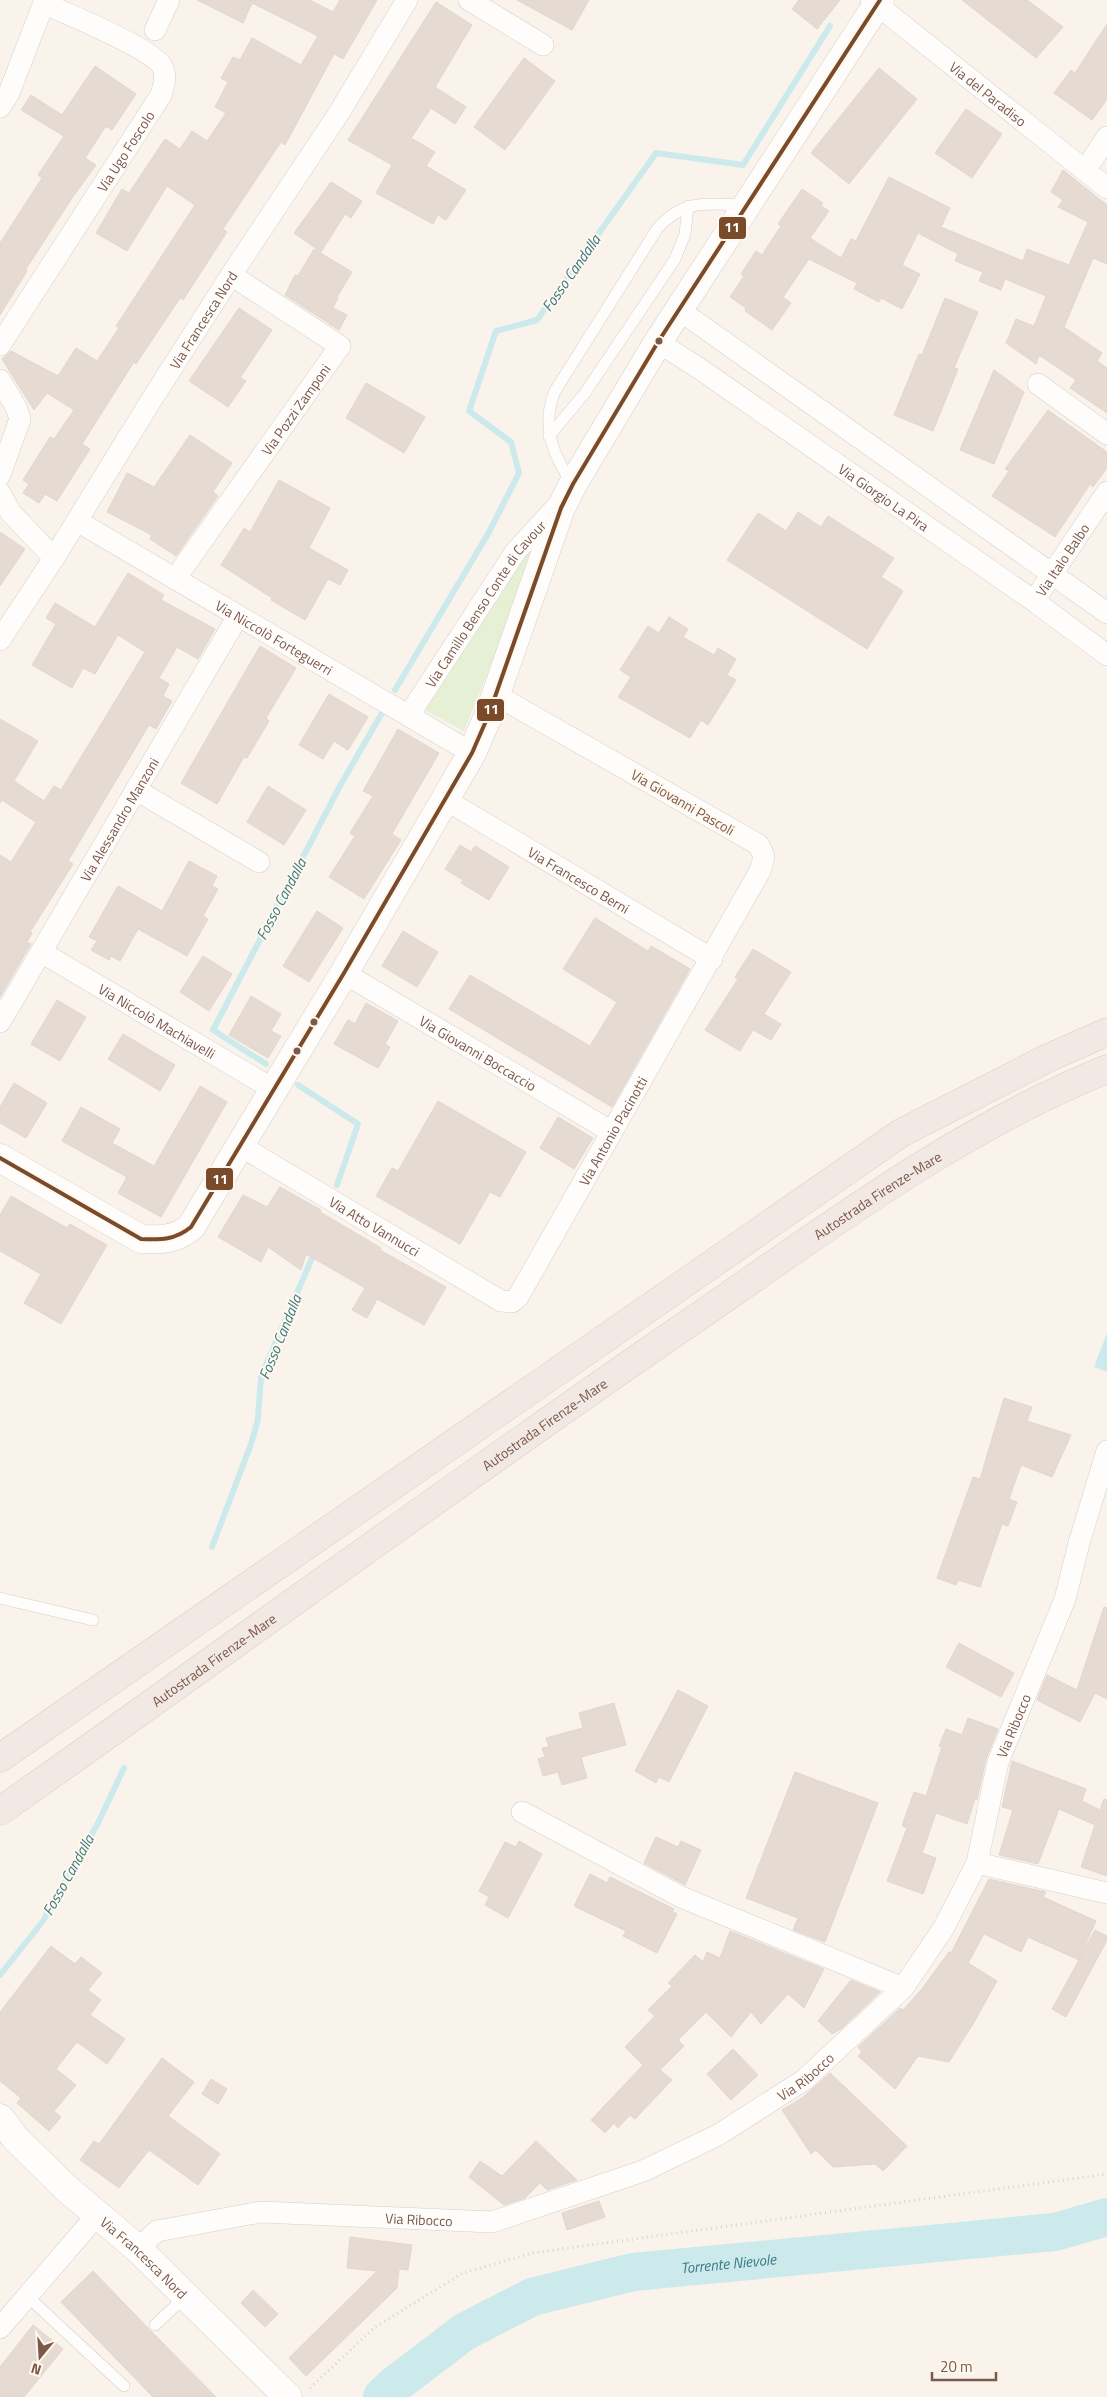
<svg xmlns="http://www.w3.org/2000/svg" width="1107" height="2397" viewBox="0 0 1107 2397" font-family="'Titillium Web',sans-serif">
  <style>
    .green { fill: #e6f0d5 }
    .water { fill: #cceaeb }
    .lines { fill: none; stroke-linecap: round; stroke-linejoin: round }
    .stream { stroke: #cceaeb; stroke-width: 6 }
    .river { stroke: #cceaeb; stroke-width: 38 }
    .building { fill: #e6dbd3; stroke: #e2d6ce }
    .lane-casing { stroke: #d8cfc8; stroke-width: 12 }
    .street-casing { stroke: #d8cfc8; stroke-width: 22 }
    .secondary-casing { stroke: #d9cfc8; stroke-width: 29 }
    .highway-casing { stroke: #dad0c9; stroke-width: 29 }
    .path { stroke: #dcd2cd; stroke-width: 3; stroke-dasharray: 1 4; stroke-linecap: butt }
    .lane { stroke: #fefdfc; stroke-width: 11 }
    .street { stroke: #fefdfc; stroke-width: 21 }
    .secondary { stroke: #fefdfc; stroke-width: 28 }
    .highway { stroke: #f2e8e4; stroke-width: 28 }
    .bus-1-casing { stroke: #fff8ef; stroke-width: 8 }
    .bus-1 { stroke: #7a4b2a; stroke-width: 4 }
    .bus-dot { fill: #7b5848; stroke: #fff8ef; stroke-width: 2 }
    .labels { text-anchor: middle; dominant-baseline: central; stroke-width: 4; stroke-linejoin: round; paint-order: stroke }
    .street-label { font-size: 14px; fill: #7b5848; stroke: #fff8ef }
    .water-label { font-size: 15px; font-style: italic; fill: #3a7982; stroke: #fff8ef }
    .line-badge { stroke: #fff8ef; stroke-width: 2 }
    .badge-label { font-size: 14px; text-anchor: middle; font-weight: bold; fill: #fff }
  </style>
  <rect width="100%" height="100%" fill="#f9f3ec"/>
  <path class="green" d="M529,552H532V563L464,731L425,710L523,558Z"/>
  <path class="water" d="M1107,1333V1372L1094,1367Z"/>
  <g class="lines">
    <g class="stream">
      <path d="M395,690L488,534L519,473L511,442L469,411L496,331L537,320L656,153L743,165L830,26"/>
      <path d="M266,1064L213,1030L341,784L382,713"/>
      <path d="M298,1085L358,1124L337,1185"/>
      <path d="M212,1547L251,1444L258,1419L261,1377L315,1251"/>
      <path d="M0,1975L43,1921L98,1823L124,1768"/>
    </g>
    <path class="river" id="s1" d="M382,2397L397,2383L464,2332L532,2297L633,2272L1055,2232L1107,2217"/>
  </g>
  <g class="building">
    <path d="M197,0H310L333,12L340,0H377L343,59L334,54L285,145L281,142L223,229L227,232L183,300L180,298L136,364L134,362L82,444L90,449L57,501L45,494L39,503L23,493L29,484L23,480L50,437L54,439L74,410L47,393L34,410L2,359L11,351L58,376L76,348L97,361L119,328L116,326L195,205L167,186L127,251L96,233L122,189L129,193L165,139L180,149L192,131L207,141L226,113L215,107L228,82L221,78L233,57L240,60L252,38L301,65L318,36L252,3L243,23Z"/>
    <path d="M517,0H589L572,30Z"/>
    <path d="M799,0H840L817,29L792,9Z"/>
    <path d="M962,0H1027L1063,27L1036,58Z"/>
    <path d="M436,2L472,25L435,87L466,107L455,124L431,108L411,138L435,152L426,166L466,190L446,220L438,215L433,224L376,193L392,165L348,140Z"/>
    <path d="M1107,24V99L1092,120L1054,93L1071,70L1075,73Z"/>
    <path d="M524,58L555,81L505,150L474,127Z"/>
    <path d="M95,66L136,94L112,130L106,126L85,158L96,165L72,198L26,269L27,271L0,315V243L42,178L38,175L64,136L21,110L31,95L62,115Z"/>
    <path d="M879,68L917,99L849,184L811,153Z"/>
    <path d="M966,109L1002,134L972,178L935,153Z"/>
    <path d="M1063,170L1107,205V264L1093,258L1064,327L1102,353L1097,361L1107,368V413L1070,388L1076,380L1039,355L1036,364L1006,343L1016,319L1034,326L1046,296L1005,279L1001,290L979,281L983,272L955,261L958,254L918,233L902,265L920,274L902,309L881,298L879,302L854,289L857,283L809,259L783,297L791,303L772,330L745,311L746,308L730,297L744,276L741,274L756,251L762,255L781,226L778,224L802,189L823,203L821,206L829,211L810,238L841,258L851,239L856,241L889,177L950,208L941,227L1023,261L1027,249L1069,265L1088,222L1058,207L1063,200L1051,192Z"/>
    <path d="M331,182L362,201L351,218L345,214L321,252L294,233Z"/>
    <path d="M314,249L352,272L337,297L338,298L333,308L347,315L339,330L285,295L295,275L298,276Z"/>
    <path d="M945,298L978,312L954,368L958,369L933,431L894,415L919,354L922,355Z"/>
    <path d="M239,308L272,330L240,378L246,381L228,407L189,381Z"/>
    <path d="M994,370L1024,392L994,464L960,450Z"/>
    <path d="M366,383L425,417L404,453L346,418Z"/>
    <path d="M1048,410L1107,452V468L1093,487L1090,484L1055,537L992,496L1009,471L1005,469Z"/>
    <path d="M190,435L232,463L213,492L218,496L176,556L150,539L152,535L107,512L127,473L154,487Z"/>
    <path d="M279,480L330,508L309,548L348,570L340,585L328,579L305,620L271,600L272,598L221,565L244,528L250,532Z"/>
    <path d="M798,512L821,527L828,516L894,558L881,577L903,591L867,649L727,560L758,513L786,531Z"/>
    <path d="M0,532L25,549L0,586Z"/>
    <path d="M128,573L164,595L161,600L215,629L198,659L177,647L159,678L169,684L163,696L172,701L156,729L149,725L68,861L73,864L30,932L32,933L27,942L31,944L0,997V855L11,862L36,822L2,800L0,803V719L38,741L14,781L44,801L54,786L61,790L145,652L118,635L95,674L83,668L72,688L32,665L56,624L46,618L55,603L95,627Z"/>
    <path d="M669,617L688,629L683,637L714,655L718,648L736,659L727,675L736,680L708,725L701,720L690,738L618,697L631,677L620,670L648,626L659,633Z"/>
    <path d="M260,646L296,668L266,718L269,721L247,758L244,757L217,804L181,783Z"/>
    <path d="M329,694L368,717L348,750L334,741L323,759L299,745Z"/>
    <path d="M398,729L439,753L392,834L401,840L364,899L329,877L355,836L350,833L373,796L363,791Z"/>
    <path d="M268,786L306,810L284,845L247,822Z"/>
    <path d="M460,845L471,852L475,846L509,867L489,900L461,883L463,880L445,869Z"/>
    <path d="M189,861L217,876L212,886L218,889L203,916L208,919L187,956L138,929L120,961L111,956L109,960L91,950L97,941L89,937L118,886L162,911Z"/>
    <path d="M317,911L343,928L309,982L283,966Z"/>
    <path d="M595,918L648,951L651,946L690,969L612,1107L449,1009L470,975L590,1046L617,1002L563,969Z"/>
    <path d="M403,931L438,952L417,987L382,966Z"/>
    <path d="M753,949L791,972L764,1014L781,1024L771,1040L753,1030L740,1051L705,1030L738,979L735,977Z"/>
    <path d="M203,956L232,974L209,1011L180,992Z"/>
    <path d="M251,996L281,1014L271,1031L281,1036L268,1058L229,1035Z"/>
    <path d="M57,1000L86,1017L60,1061L31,1044Z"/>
    <path d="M366,1003L398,1021L385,1044L390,1047L378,1068L334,1044L348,1020L355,1024Z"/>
    <path d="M123,1034L175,1065L160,1091L108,1059Z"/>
    <path d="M14,1083L47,1103L26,1138L0,1123V1107Z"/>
    <path d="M200,1086L227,1102L161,1217L118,1193L127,1177L62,1141L81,1107L120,1129L112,1143L154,1166Z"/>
    <path d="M438,1101L526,1152L500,1197L490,1192L460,1244L376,1196L392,1168L398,1171Z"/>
    <path d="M558,1117L593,1138L574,1169L540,1148Z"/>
    <path d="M280,1187L321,1210L320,1212L381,1248L380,1250L446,1287L424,1325L377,1299L367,1318L352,1310L365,1288L306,1254L301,1270L268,1247L261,1262L218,1237L243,1195L267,1207Z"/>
    <path d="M11,1196L67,1228L70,1224L107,1245L61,1324L24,1303L41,1274L0,1251V1215Z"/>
    <path d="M1004,1398L1032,1407L1027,1421L1071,1435L1052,1477L1021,1465L1009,1499L1017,1502L1008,1526L1002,1524L980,1587L958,1580L956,1585L937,1578L973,1477L980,1479Z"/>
    <path d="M1104,1607L1107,1608V1699L1095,1693L1080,1722L1037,1700L1047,1675L1077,1690Z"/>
    <path d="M959,1643L1014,1673L1001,1697L946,1667Z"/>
    <path d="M678,1690L708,1706L669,1782L659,1777L656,1783L635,1771Z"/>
    <path d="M614,1703L626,1745L581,1757L587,1778L562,1785L558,1772L543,1776L538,1759L545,1757L542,1748L549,1747L546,1738L583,1728L579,1713Z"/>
    <path d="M968,1718L998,1729L986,1759L977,1800L975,1799L967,1824L936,1813L922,1853L936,1858L923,1894L887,1881L907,1828L902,1826L914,1792L926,1796L942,1747L939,1746L946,1729L962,1735Z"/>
    <path d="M1012,1761L1086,1789L1082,1801L1100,1810L1104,1799L1107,1800V1876L1081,1867L1095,1825L1059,1809L1038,1864L999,1855L1013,1810L1002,1807Z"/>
    <path d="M795,1772L878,1803L825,1942L793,1930L798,1918L746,1898Z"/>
    <path d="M656,1837L678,1847L681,1841L701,1850L685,1885L644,1863Z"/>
    <path d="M519,1841L542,1854L508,1918L485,1905L489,1897L479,1891L505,1842L516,1847Z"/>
    <path d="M590,1874L607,1883L610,1877L674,1909L672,1911L677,1914L657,1953L623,1936L626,1931L574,1906Z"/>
    <path d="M989,1879L1046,1892L1043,1897L1096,1921L1079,1958L1095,1930L1107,1936V1940L1066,2017L1052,2009L1079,1960L1028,1937L1021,1952L984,1934L968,1963L997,1981L973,2024L949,2062L918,2056L895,2089L858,2056L862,2052L858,2047L900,2008L903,2010L921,1990L949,1952L951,1953Z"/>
    <path d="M730,1931L824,1969L804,2008L788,1994L761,2024L751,2012L731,2037L706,2012L678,2040L684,2046L660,2070L672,2080L635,2119L630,2115L618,2128L614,2123L605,2133L591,2120L643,2065L625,2047L655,2016L648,2010L672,1986L668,1983L695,1955L703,1962L707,1952L720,1958Z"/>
    <path d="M51,1946L75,1964L81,1957L102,1973L88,1990L101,2000L90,2015L125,2039L107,2064L77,2042L56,2069L76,2085L54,2111L61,2117L49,2131L17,2103L21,2098L0,2081V2012Z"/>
    <path d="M851,1980L880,1992L841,2029L832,2034L818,2021Z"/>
    <path d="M733,2049L758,2075L731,2100L707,2074Z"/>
    <path d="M162,2058L194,2082L168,2116L220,2154L198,2185L149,2150L119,2188L80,2160L94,2141L99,2144Z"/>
    <path d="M830,2073L907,2146L883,2171L875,2164L833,2167L816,2150L811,2154L782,2110L802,2098Z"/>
    <path d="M211,2079L227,2089L218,2104L202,2094Z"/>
    <path d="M536,2141L577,2180L547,2190L540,2183L525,2198L504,2205L469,2177L480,2161L502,2176Z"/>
    <path d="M599,2201L605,2217L567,2230L562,2213Z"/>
    <path d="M350,2237L412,2245L408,2270L399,2269L397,2288L306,2376L289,2358L377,2271L347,2268Z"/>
    <path d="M93,2271L150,2330L216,2397H153L61,2302Z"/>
    <path d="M253,2290L278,2314L265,2327L241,2303Z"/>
    <path d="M33,2325L63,2349L24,2397H0V2367Z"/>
  </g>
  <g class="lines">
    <g class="lane-casing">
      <g id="lane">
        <path d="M549,436L585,393L675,259L685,234L688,206"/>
        <path d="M572,483C552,455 541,424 555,391L657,229C684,198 707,204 745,205"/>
        <path d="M0,1598L93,1620"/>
        <path d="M27,2296L124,2386"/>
        <path d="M155,2325L185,2297"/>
      </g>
    </g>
    <g class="street-casing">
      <g id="street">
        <path d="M469,0L543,45"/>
        <path id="s2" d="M871,0L1107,188"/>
        <path d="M155,30L169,0"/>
        <path d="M0,107L9,93L45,0"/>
        <path d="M1086,169L1107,137"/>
        <path d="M679,310L1107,613"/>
        <path id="s3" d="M658,342L700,369L1034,601L1107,655"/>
        <path id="s4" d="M0,345L161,95C163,87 167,77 163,68C155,49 66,14 44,3"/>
        <path d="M0,380L16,407L20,419L0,475"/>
        <path d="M1038,384L1107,434"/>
        <path d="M0,493L11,513L54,558"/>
        <path id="s5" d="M77,521L472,753"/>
        <path id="s6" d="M175,579L340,346L231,275"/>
        <path id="s7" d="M1034,601L1107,492"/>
        <path id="s8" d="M0,640L54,558L152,399L239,263L339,113L407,0"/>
        <path id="s9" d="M409,715L516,551L562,501"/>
        <path d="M136,790L259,862"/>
        <path id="s10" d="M446,800L712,959"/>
        <path id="s11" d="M41,952L273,1089"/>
        <path id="s12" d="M344,973L612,1132"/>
        <path id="s13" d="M0,1022L238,616"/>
        <path id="s14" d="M239,1145L501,1301L512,1302L518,1297L760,871L764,857L759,845L496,695"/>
        <path d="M522,1812L681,1897L903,1988"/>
        <path d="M977,1863L1107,1893"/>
        <path id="s15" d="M138,2249L157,2231L261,2212L492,2222L643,2171L718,2135L804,2080L903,1988L943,1929L977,1863L998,1762L1065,1599L1079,1543L1107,1451"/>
        <path d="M0,2328L97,2215"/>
      </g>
    </g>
    <g class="secondary-casing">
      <g id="secondary">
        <path d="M0,1158L141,1239C161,1240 175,1240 191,1227L344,973L472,753L489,714L561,508L573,484L658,342L880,0"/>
        <path id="s16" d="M0,2118L16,2139L66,2188L138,2249L288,2397"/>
      </g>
    </g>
    <g class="highway-casing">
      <g id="highway">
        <path d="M0,1758L901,1133L1048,1058L1107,1032"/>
        <path id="s17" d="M0,1811C232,1648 461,1479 695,1319C827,1228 957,1130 1107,1069"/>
      </g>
    </g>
    <path class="path" d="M310,2388L375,2327L463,2273L532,2253L1107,2174"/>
    <use href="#lane" class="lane"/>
    <use href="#street" class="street"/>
    <use href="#secondary" class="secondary"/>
    <use href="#highway" class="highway"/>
    <g class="bus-1-casing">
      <path id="bus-1" d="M0,1158L141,1239C161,1240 175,1240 191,1227L344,973L472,753L489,714L561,508L573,484L658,342L880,0"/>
    </g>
    <use href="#bus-1" class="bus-1"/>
  </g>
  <g class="bus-dot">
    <circle cx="659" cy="341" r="4.5"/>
    <circle cx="314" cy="1022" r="4.5"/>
    <circle cx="297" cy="1051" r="4.5"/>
  </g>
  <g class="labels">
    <g class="street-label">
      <text stroke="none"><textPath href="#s2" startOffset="150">Via del Paradiso</textPath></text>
      <text stroke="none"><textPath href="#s4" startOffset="231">Via Ugo Foscolo</textPath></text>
      <text stroke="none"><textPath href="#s8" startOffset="379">Via Francesca Nord</textPath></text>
      <text stroke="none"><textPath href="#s6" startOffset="208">Via Pozzi Zamponi</textPath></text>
      <text stroke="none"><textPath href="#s3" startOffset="274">Via Giorgio La Pira</textPath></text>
      <text stroke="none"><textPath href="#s7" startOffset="50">Via Italo Balbo</textPath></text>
      <text stroke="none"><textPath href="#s9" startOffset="135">Via Camillo Benso Conte di Cavour</textPath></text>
      <text stroke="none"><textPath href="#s5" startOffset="229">Via Niccolò Forteguerri</textPath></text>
      <text transform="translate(683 802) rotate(30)">Via Giovanni Pascoli</text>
      <text stroke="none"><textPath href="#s13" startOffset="235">Via Alessandro Manzoni</textPath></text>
      <text stroke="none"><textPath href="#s10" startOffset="155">Via Francesco Berni</textPath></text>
      <text stroke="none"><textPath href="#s11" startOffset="135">Via Niccolò Machiavelli</textPath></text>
      <text stroke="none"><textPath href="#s12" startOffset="156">Via Giovanni Boccaccio</textPath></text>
      <text stroke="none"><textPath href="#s14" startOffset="515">Via Antonio Pacinotti</textPath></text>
      <text stroke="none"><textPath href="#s17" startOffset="1072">Autostrada Firenze-Mare</textPath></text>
      <text stroke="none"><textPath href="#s14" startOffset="158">Via Atto Vannucci</textPath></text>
      <text stroke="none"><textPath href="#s17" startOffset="668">Autostrada Firenze-Mare</textPath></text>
      <text stroke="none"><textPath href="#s17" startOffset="262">Autostrada Firenze-Mare</textPath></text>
      <text stroke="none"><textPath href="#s15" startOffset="1131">Via Ribocco</textPath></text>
      <text stroke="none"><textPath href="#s15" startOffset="711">Via Ribocco</textPath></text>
      <text stroke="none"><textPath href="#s15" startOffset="290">Via Ribocco</textPath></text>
      <text stroke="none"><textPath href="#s16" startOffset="201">Via Francesca Nord</textPath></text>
    </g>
    <g class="water-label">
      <text transform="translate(571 273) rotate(-55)">Fosso Candalla</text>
      <text transform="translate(281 899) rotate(-62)">Fosso Candalla</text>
      <text transform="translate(280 1337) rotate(-68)">Fosso Candalla</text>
      <text transform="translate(68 1875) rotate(-61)">Fosso Candalla</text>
      <text stroke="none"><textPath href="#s1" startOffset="381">Torrente Nievole</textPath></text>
    </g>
  </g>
  <g class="line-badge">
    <rect x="718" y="216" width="29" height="24" rx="5" fill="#7a4b2a"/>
    <rect x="476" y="698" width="29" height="24" rx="5" fill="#7a4b2a"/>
    <rect x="205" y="1167" width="29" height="24" rx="5" fill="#7a4b2a"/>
  </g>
  <g class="badge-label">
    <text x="732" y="232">11</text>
    <text x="491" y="714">11</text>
    <text x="220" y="1184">11</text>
  </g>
  <g transform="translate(40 2357) rotate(198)" stroke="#fff8ef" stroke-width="4" paint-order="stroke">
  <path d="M0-4L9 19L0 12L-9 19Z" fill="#7b5848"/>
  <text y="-8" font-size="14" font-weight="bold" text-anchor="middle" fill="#7b5848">N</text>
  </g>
  <path d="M932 2372v8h64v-8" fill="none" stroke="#7b5848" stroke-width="2.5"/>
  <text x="940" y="2372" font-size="15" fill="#7b5848" stroke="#fff8ef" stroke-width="4" paint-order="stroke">20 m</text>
</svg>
